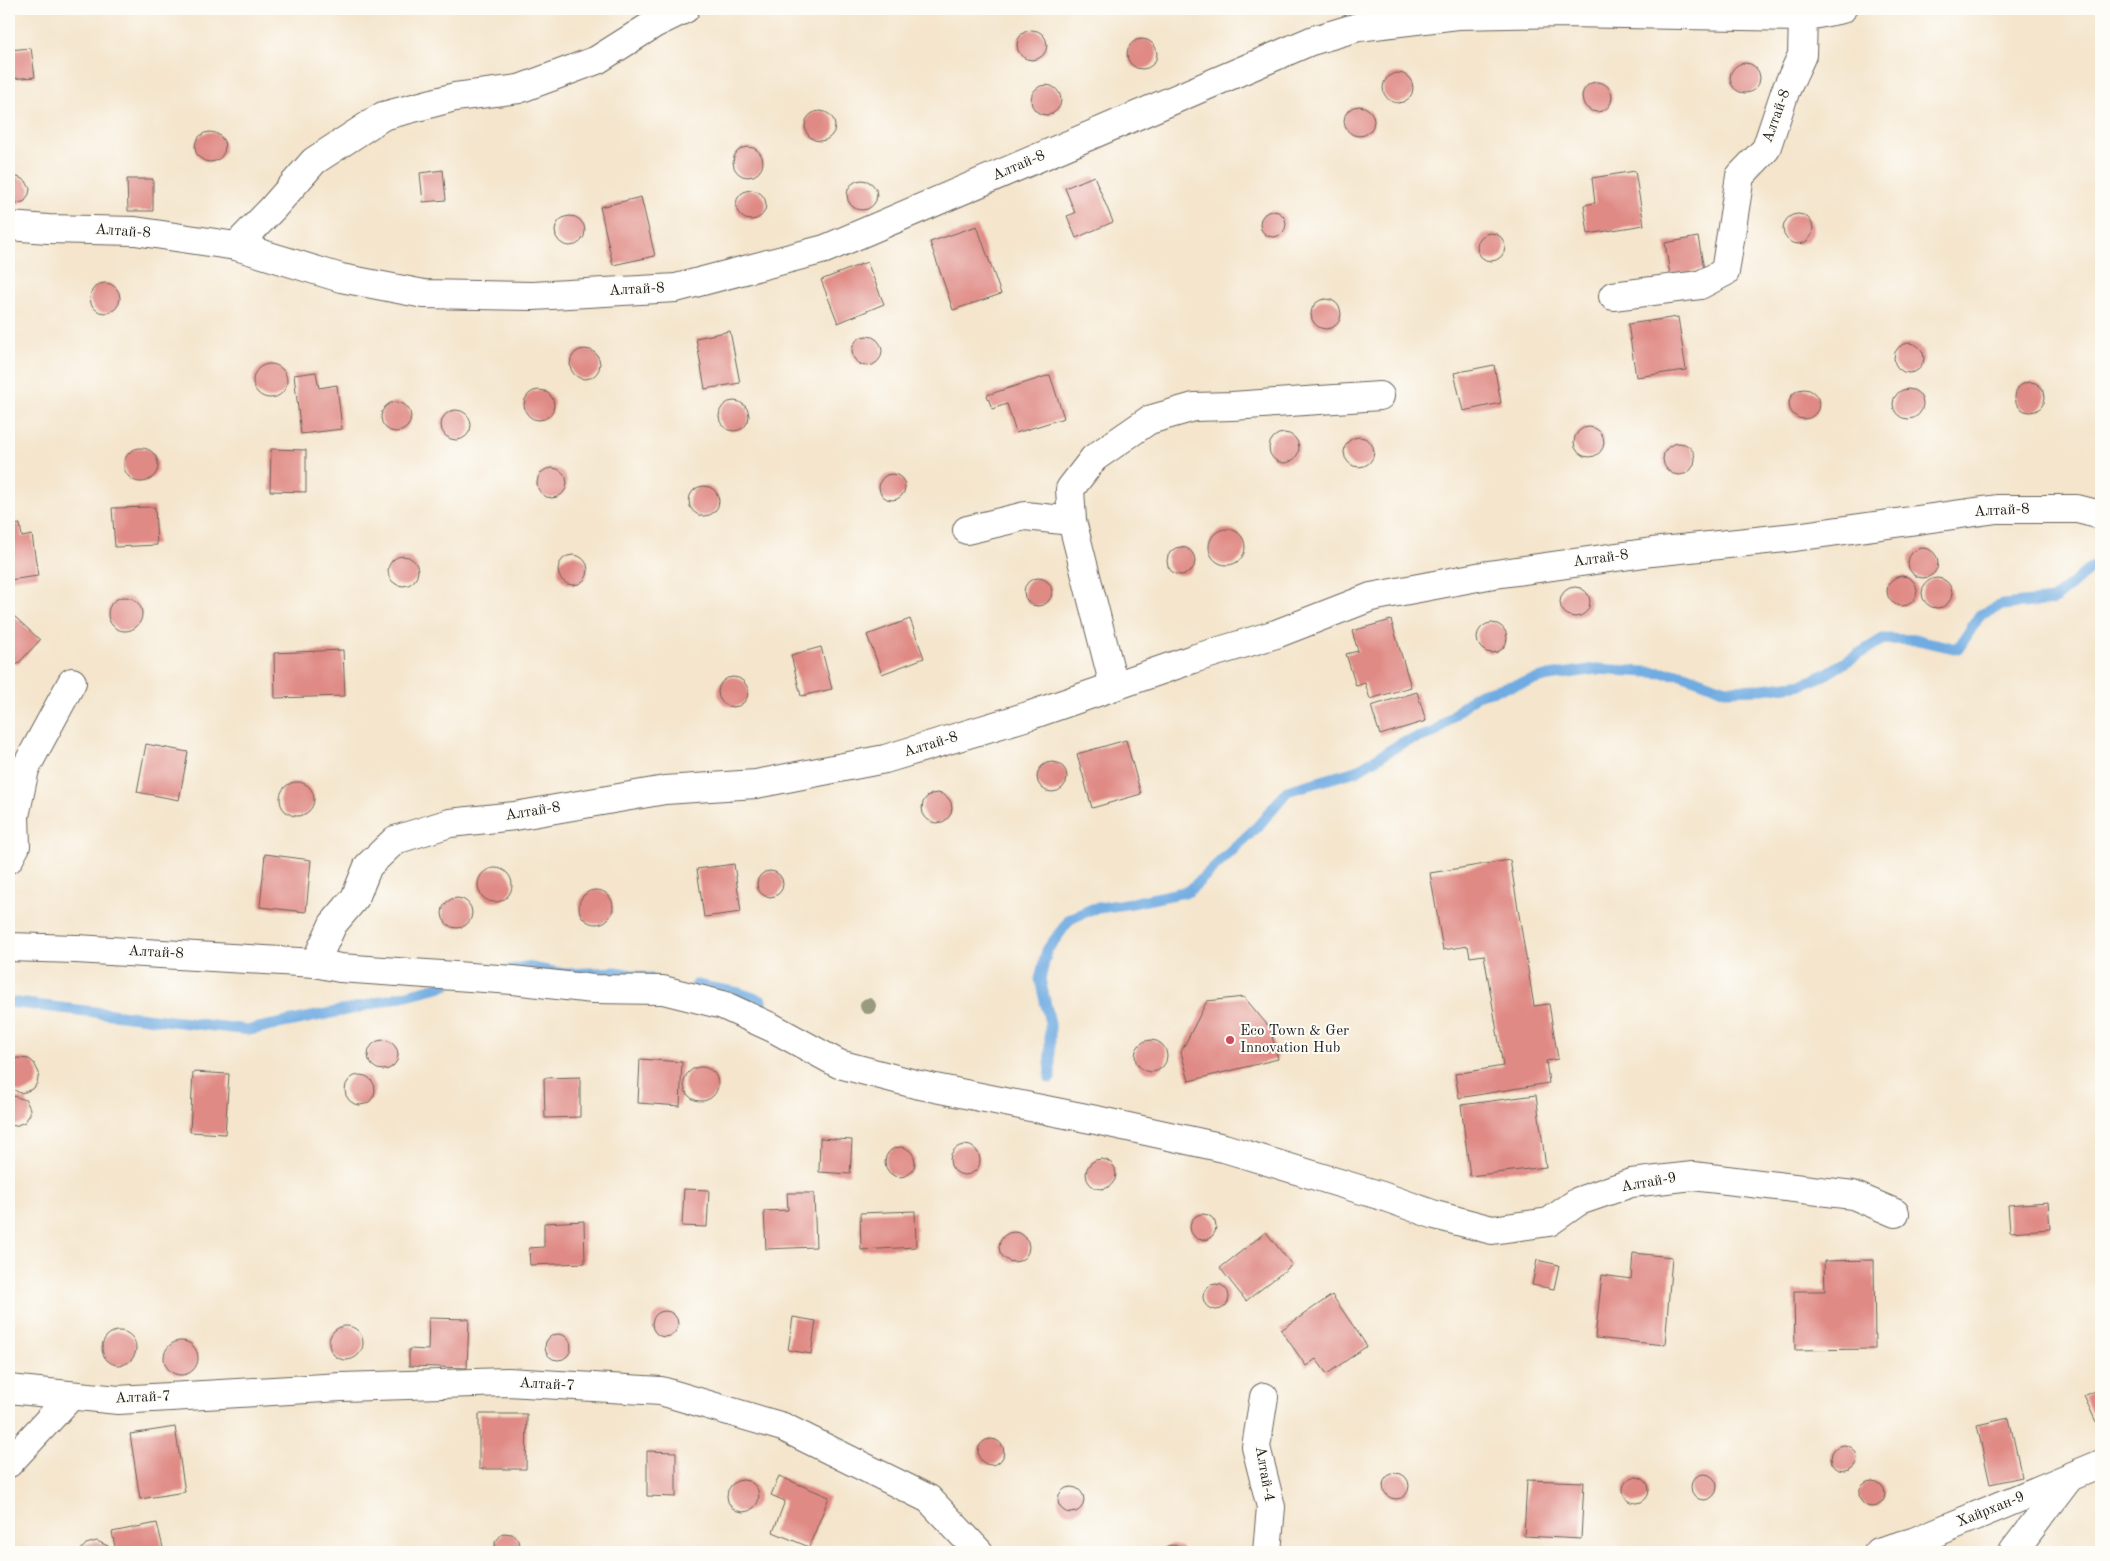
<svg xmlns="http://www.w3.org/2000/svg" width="2110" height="1561" viewBox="0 0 2110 1561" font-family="'Old Standard TT',serif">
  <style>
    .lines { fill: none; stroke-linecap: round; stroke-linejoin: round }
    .stream { stroke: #70abe1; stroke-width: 11 }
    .building { fill: #e08a85 }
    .street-casing { stroke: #68625a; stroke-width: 30 }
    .street { stroke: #fff; stroke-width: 28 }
    .tree { fill: #999a7e }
    .poi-dot { fill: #d1495b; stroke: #fdfcf7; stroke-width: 2 }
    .labels { text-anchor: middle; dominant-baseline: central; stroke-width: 4; stroke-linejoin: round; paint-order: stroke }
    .street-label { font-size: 15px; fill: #1c1c1c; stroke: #fdfcf7 }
    .poi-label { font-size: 15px; fill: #1c1c1c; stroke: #fdfcf7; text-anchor: start }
  </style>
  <rect width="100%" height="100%" fill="#fdfcf7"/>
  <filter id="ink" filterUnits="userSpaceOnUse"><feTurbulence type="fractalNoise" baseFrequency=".02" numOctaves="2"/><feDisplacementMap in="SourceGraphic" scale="10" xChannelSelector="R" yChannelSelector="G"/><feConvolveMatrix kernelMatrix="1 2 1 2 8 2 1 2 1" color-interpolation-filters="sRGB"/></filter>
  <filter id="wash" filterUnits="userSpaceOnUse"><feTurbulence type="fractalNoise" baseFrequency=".0096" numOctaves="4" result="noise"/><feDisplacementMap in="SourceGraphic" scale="20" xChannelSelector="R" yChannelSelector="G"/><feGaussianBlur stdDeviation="1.12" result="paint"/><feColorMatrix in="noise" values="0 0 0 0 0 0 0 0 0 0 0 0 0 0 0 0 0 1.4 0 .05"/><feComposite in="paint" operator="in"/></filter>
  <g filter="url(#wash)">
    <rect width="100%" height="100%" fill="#f4e5cc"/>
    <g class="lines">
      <g class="stream">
        <path d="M510,970L526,967L564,974L616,972L650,979"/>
        <path d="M696,985L739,993L762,1001"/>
        <path d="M9,1002L249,1030L360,1007L446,985"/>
        <path d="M1050,1078V1023L1040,979L1047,950L1070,919L1092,909L1132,903L1189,891L1259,825L1287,791L1356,771L1402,743L1435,732L1476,695L1549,676L1596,669L1681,674L1725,690L1762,689L1804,684L1826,674L1883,639L1918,640L1958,649L1980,615L2002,605L2053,600L2091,568L2101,566"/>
      </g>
    </g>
    <g id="blocks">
      <g class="building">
        <circle cx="1032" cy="45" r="15"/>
        <circle cx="1142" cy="54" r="15"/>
        <path d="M31,48L35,77L9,79V50Z"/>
        <circle cx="1745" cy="78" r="15"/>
        <circle cx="1398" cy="88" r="15"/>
        <circle cx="1597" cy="97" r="15"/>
        <circle cx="1046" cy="100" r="15"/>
        <circle cx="1359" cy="121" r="15"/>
        <circle cx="820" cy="126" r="15"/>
        <circle cx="210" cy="147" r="15"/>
        <circle cx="748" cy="162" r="15"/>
        <path d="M443,170L446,200L423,202L420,173Z"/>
        <path d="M1635,171L1644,225L1588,234L1584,205L1595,203L1592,178Z"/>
        <path d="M1094,176L1113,222L1076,238L1067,216L1075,213L1065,188Z"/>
        <path d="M13,177H18L26,181L30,189L29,194L25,201L17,204L9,202V179Z"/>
        <path d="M127,179H153V211H128Z"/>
        <circle cx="862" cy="195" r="15"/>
        <circle cx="751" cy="205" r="15"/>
        <path d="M641,197L655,256L613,265L600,207Z"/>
        <circle cx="1273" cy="224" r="13"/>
        <circle cx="1798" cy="229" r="15"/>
        <circle cx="570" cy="231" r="15"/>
        <path d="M977,226L1001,294L953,310L930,242Z"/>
        <circle cx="1491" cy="247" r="14"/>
        <path d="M1698,237L1704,269L1670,275L1665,243Z"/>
        <path d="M867,262L884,304L838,323L821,280Z"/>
        <circle cx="105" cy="298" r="15"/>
        <circle cx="1326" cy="314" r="15"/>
        <path d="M1678,317L1686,370L1636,377L1628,324Z"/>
        <path d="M730,331L740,383L705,389L696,338Z"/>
        <circle cx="867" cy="351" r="15"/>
        <circle cx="1909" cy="358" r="15"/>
        <circle cx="585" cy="364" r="15"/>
        <circle cx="270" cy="381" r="17"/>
        <path d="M1494,365L1501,403L1463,411L1454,373Z"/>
        <path d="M316,372L319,388L337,385L342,429L301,434L294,375Z"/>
        <path d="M1050,375L1064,418L1016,433L1007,404L992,409L987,395Z"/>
        <circle cx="2030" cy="397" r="15"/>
        <circle cx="1908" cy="404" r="15"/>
        <circle cx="1804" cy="404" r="15"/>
        <circle cx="539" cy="405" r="15"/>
        <circle cx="734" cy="416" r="15"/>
        <circle cx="396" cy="417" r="15"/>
        <circle cx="456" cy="425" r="15"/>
        <circle cx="1589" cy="442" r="15"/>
        <circle cx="1284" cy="448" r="15"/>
        <circle cx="1359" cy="452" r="15"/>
        <circle cx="1679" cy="459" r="16"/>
        <circle cx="141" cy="465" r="17"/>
        <path d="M271,449L306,450V492L270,491Z"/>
        <circle cx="552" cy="483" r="15"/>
        <circle cx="892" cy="487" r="13"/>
        <circle cx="704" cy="501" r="15"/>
        <path d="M155,507L157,545L115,547L112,508Z"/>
        <path d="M20,524L22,537L32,535L38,576L9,580V525Z"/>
        <circle cx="1227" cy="547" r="18"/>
        <circle cx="1181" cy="561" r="14"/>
        <circle cx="1923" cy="563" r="15"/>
        <circle cx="573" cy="570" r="15"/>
        <circle cx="403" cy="571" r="15"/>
        <circle cx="1902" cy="591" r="15"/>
        <circle cx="1937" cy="593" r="15"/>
        <circle cx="1038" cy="592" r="14"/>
        <circle cx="1575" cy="602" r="15"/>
        <circle cx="125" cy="614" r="17"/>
        <path d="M14,616L40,640L17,665L9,657V621Z"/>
        <path d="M910,619L924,658L882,674L867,635Z"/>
        <path d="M1391,620L1411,687L1370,699L1365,683L1356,686L1346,654L1358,651L1352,631Z"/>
        <circle cx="1492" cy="638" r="15"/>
        <path d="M821,647L832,689L801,696L791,655Z"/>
        <path d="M343,650L345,696L275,698L274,653Z"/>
        <circle cx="733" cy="692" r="15"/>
        <path d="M1417,692L1426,721L1380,735L1371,706Z"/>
        <path d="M1126,740L1141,794L1092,808L1077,754Z"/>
        <path d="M146,744L188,752L179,800L137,792Z"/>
        <circle cx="1052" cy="777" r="15"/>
        <circle cx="297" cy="799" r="17"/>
        <circle cx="937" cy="808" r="15"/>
        <path d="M265,854L311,860L306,912L260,907Z"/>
        <path d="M1510,860L1534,1006L1549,1004L1558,1059L1546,1061L1549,1083L1459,1098L1455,1074L1503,1066L1484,955L1470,957L1468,946L1443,950L1430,873Z"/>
        <path d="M734,864L741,912L704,917L697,869Z"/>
        <circle cx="495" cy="885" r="17"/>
        <circle cx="770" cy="884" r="13"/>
        <circle cx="596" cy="907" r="17"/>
        <circle cx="457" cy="913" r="15"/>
        <path d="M1244,997L1270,1028L1278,1059L1189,1081L1181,1052L1207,1001Z"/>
        <circle cx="383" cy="1055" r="15"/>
        <circle cx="1151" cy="1056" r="16"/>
        <path d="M17,1058L29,1059L34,1063L39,1073L37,1083L34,1088L25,1092L20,1093L9,1087V1063Z"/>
        <path d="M640,1059L682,1062L680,1106L638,1103Z"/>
        <circle cx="701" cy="1084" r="17"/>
        <path d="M193,1072L229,1074L225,1134L190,1132Z"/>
        <circle cx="360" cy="1090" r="15"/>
        <path d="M580,1077V1117L545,1118L544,1078Z"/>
        <path d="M1536,1095L1546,1167L1470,1176L1461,1105Z"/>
        <path d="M13,1096L26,1100L30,1109V1114L25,1122L15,1126L9,1124V1098Z"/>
        <path d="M820,1138L852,1140L850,1174L819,1172Z"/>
        <circle cx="965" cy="1160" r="15"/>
        <circle cx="900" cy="1162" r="15"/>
        <circle cx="1101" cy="1174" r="15"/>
        <path d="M684,1189L709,1190L707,1227L682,1226Z"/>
        <path d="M787,1193H814L816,1247L766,1249L764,1211L788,1210Z"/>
        <path d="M2048,1202L2050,1229L2010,1232L2008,1205Z"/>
        <path d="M915,1211L916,1247L861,1250L860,1213Z"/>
        <circle cx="1203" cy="1227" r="13"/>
        <path d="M584,1221L585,1263L530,1265L529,1248L544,1247V1223Z"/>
        <path d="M1266,1232L1292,1265L1246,1301L1220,1268Z"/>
        <circle cx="1014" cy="1247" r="15"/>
        <path d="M1633,1253L1672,1257L1665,1345L1595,1338L1602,1275L1631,1279Z"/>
        <path d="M1537,1260L1559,1265L1554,1289L1532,1285Z"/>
        <path d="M1874,1260L1875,1349L1795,1350L1794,1291H1825L1824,1261Z"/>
        <circle cx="1216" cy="1297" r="13"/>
        <path d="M1332,1295L1367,1346L1327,1374L1316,1359L1306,1366L1281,1330Z"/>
        <circle cx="665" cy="1324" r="13"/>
        <path d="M793,1317L816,1321L811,1354L788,1350Z"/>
        <path d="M429,1318L469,1319L467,1368L409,1366V1349L428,1350Z"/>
        <circle cx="346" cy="1343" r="17"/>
        <circle cx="119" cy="1348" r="17"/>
        <circle cx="558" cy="1347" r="13"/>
        <circle cx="181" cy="1358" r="17"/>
        <path d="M2101,1388V1422L2097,1424L2084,1396Z"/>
        <path d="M479,1414H527L526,1469H479Z"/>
        <path d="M2009,1418L2022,1477L1990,1484L1977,1425Z"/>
        <path d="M175,1427L185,1492L140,1499L130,1434Z"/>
        <circle cx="991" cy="1452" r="13"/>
        <circle cx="1844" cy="1458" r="13"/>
        <path d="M647,1451L676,1452V1497L647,1496Z"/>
        <circle cx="1396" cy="1486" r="13"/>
        <circle cx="1704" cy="1487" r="13"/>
        <path d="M779,1476L829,1497L809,1547L773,1532L785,1501L771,1495Z"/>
        <circle cx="1636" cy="1490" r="13"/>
        <circle cx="743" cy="1496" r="16"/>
        <path d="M1527,1480L1584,1482L1581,1539L1524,1536Z"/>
        <circle cx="1872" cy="1494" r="13"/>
        <circle cx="1071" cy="1500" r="13"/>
        <path d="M157,1523L164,1552H116L112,1532Z"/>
        <path d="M503,1533L512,1534L515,1536L520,1544L519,1552H496L495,1542Z"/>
        <path d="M97,1541L108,1546L112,1552H79L86,1544Z"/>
        <path d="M1172,1545L1181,1547L1185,1552H1161L1167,1546Z"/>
      </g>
    </g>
  </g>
  <g filter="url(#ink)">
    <use href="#blocks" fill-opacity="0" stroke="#68625a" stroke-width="1"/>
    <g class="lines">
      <g class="street-casing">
        <g id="street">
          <path d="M9,226L48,229L135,231L236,246L341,278L424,294L533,296L676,288L825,249L1311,41L1358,27L1458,15L1565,13L1803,17L1842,9"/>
          <path d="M236,246L272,209L314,161L383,116L455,97L519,89L597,60L654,24L685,9"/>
          <path d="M1613,296L1700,285L1725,272L1740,176L1766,149L1785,92L1802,55L1803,17"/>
          <path d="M967,530L1025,516L1072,521"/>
          <path d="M1114,686L1072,521L1070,489L1094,458L1149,420L1194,407L1232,406L1380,396"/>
          <path d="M9,859L16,846L15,816L25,769L72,682"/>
          <path d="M9,947L76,949L315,963L333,924L355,898L368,866L395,840L450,823L515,816L665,790L756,784L885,759L1031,715L1196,658L1276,634L1371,597L1488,575L1652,552L1795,537L1997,509H2077L2101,515"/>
          <path d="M315,963L340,968L513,980L593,989L663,990L723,1005L773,1028L839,1064L915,1084L1096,1120L1224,1148L1382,1196L1435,1215L1492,1230L1549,1222L1579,1201L1631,1183L1693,1176L1853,1195L1895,1213"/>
          <path d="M9,1389L118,1400L341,1387L508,1382L661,1391L783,1427L929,1499L979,1552"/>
          <path d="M1264,1397L1256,1447L1271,1507L1267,1552"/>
          <path d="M9,1463L71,1396"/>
          <path d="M1878,1552L1913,1542L2101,1464"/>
          <path d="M2013,1552L2069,1478"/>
        </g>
      </g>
      <use href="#street" class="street"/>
    </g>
    <circle class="tree" cx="868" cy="1006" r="8"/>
  </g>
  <circle class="poi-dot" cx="1230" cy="1040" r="5"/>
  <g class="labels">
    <g class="street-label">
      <text transform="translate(1777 116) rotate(-70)">Алтай-8</text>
      <text transform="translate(1019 166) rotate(-23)">Алтай-8</text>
      <text transform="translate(123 232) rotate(4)">Алтай-8</text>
      <text transform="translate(637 290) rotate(-3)">Алтай-8</text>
      <text transform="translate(2002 511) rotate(-3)">Алтай-8</text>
      <text transform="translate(1601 559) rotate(-8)">Алтай-8</text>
      <text transform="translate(931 745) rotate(-17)">Алтай-8</text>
      <text transform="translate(533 812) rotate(-9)">Алтай-8</text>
      <text transform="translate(156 953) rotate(3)">Алтай-8</text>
      <text transform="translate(1649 1183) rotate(-10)">Алтай-9</text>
      <text transform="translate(547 1385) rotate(3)">Алтай-7</text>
      <text transform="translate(143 1398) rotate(-2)">Алтай-7</text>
      <text transform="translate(1264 1474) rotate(80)">Алтай-4</text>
      <text transform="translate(1991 1510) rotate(-22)">Хайрхан-9</text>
    </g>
    <g class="poi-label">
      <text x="1240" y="1031">Eco Town &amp; Ger<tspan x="1240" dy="17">Innovation Hub</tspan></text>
    </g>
  </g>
  <rect width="2110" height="1561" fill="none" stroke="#fdfcf7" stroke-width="30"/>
</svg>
